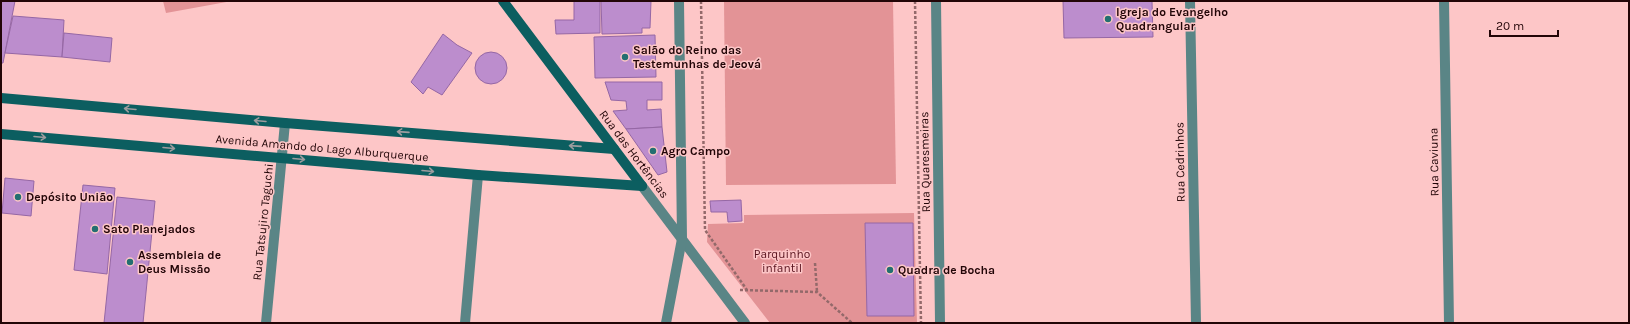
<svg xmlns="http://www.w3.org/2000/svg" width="1630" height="324" viewBox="0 0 1630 324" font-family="Karla,sans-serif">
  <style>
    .green { fill: #e39396 }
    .building { fill: #bc8dcd; stroke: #9567a5 }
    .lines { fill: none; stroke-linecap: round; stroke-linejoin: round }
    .path { stroke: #93696a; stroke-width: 2.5; stroke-dasharray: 3 2; stroke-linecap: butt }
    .lane { stroke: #5a8586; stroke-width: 10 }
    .street { stroke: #5a8586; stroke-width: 10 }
    .secondary { stroke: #0c5e60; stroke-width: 10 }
    .oneway { stroke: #9d9c9e }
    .poi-dot { fill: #236f71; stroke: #fdc6c7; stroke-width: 1.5 }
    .labels { text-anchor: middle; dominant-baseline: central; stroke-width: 3; stroke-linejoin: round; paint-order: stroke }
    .poi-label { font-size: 12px; font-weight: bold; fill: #220507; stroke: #fdc6c7; text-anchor: start }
    .street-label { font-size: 12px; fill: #220507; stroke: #fdc6c7 }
    .park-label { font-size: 12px; fill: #57111c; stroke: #fdc6c7 }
  </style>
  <rect width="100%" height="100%" fill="#fdc6c7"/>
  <g class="green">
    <path d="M163,1H232L166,13Z"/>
    <path d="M724,1H893L896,184L726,185Z"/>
    <path d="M914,213L917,323H770L707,242L708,224L744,223V215Z"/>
  </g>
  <g class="building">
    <path d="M1,1H15L3,63H1Z"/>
    <path d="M574,1H600V33L556,34L555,20H574Z"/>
    <path d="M601,1H651L650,28H642V33L602,34Z"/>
    <path d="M1063,1H1152L1153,37L1064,38Z"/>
    <path d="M13,16L64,20L62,57L5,53Z"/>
    <path d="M64,33L112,38L110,62L62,57Z"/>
    <path d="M443,34L457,45L472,53L442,95L428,87L423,94L411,82Z"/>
    <path d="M655,35L656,77L595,78L594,37Z"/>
    <circle cx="491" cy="68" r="16"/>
    <path d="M605,82H662V100H647V110L661,109L662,127L626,129L613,111L627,110L626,101L611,100Z"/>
    <path d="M662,127L667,172L658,175L626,129Z"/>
    <path d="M5,178L34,181L31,216L2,213Z"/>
    <path d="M83,185L115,188L107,274L74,270Z"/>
    <path d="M117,197L155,201L143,323H104Z"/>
    <path d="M741,200L742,221L728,222L727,212H711L710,201Z"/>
    <path d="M865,223H913L914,316H867Z"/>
  </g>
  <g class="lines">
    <g class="path">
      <path d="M701,1L705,230L747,290"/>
      <path d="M915,1L921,323"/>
      <path d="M815,263L817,292"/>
      <path d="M740,290L817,292L852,323"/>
    </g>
    <path class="lane" d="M465,323L478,175"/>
    <g class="street">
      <path d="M936,1L940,323"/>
      <path d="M1190,1L1196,323"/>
      <path d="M1444,1L1449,323"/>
      <path d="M642,186L745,323"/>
      <path d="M266,323L285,123"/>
      <path d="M666,323L682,239L679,1"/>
    </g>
    <g class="secondary">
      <path d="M503,1L642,186"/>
      <path d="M1,98L285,123L614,149"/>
      <path d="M1,134L478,175L642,186"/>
    </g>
  </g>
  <defs><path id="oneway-shaft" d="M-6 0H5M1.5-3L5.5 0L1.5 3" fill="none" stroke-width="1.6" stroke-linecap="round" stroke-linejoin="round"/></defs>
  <g class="oneway">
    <use href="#oneway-shaft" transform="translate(130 109) rotate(-175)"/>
    <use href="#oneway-shaft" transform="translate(260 121) rotate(-175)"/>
    <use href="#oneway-shaft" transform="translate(403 132) rotate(-176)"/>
    <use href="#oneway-shaft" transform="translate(40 137) rotate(5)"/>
    <use href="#oneway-shaft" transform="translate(575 146) rotate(-176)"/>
    <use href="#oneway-shaft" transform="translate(169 148) rotate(5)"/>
    <use href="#oneway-shaft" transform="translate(299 159) rotate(5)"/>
    <use href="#oneway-shaft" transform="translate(428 171) rotate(5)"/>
  </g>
  <g class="poi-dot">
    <circle cx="1108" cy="19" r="4"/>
    <circle cx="625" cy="57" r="4"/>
    <circle cx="653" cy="151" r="4"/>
    <circle cx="18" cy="197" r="4"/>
    <circle cx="95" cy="229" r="4"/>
    <circle cx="130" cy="262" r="4"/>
    <circle cx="890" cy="270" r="4"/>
  </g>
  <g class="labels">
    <g class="poi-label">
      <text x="1116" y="12">Igreja do Evangelho<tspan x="1116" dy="14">Quadrangular</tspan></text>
      <text x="633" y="50">Salão do Reino das<tspan x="633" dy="14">Testemunhas de Jeová</tspan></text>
      <text x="661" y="151">Agro Campo</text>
      <text x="26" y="197">Depósito União</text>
      <text x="103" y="229">Sato Planejados</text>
      <text x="138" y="255">Assembleia de<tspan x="138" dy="14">Deus Missão</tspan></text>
      <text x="898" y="270">Quadra de Bocha</text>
    </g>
    <g class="street-label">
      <text transform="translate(322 148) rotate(5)">Avenida Amando do Lago Alburquerque</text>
      <text transform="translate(634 154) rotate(53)">Rua das Hortências</text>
      <text transform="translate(925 162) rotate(-91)">Rua Quaresmeiras</text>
      <text transform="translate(1180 162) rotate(-91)">Rua Cedrinhos</text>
      <text transform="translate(1434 162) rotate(-91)">Rua Caviuna</text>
      <text transform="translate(263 222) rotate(-84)">Rua Tatsujiro Taguchi</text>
    </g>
    <g class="park-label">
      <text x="782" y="254">Parquinho<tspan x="782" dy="14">infantil</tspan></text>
    </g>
  </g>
  <rect width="1630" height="324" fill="none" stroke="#220507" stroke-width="4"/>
  <path d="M1490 30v6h68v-6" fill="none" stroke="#220507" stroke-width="2"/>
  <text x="1496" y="30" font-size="12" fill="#220507" stroke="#fdc6c7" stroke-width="3" paint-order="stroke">20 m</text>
</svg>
